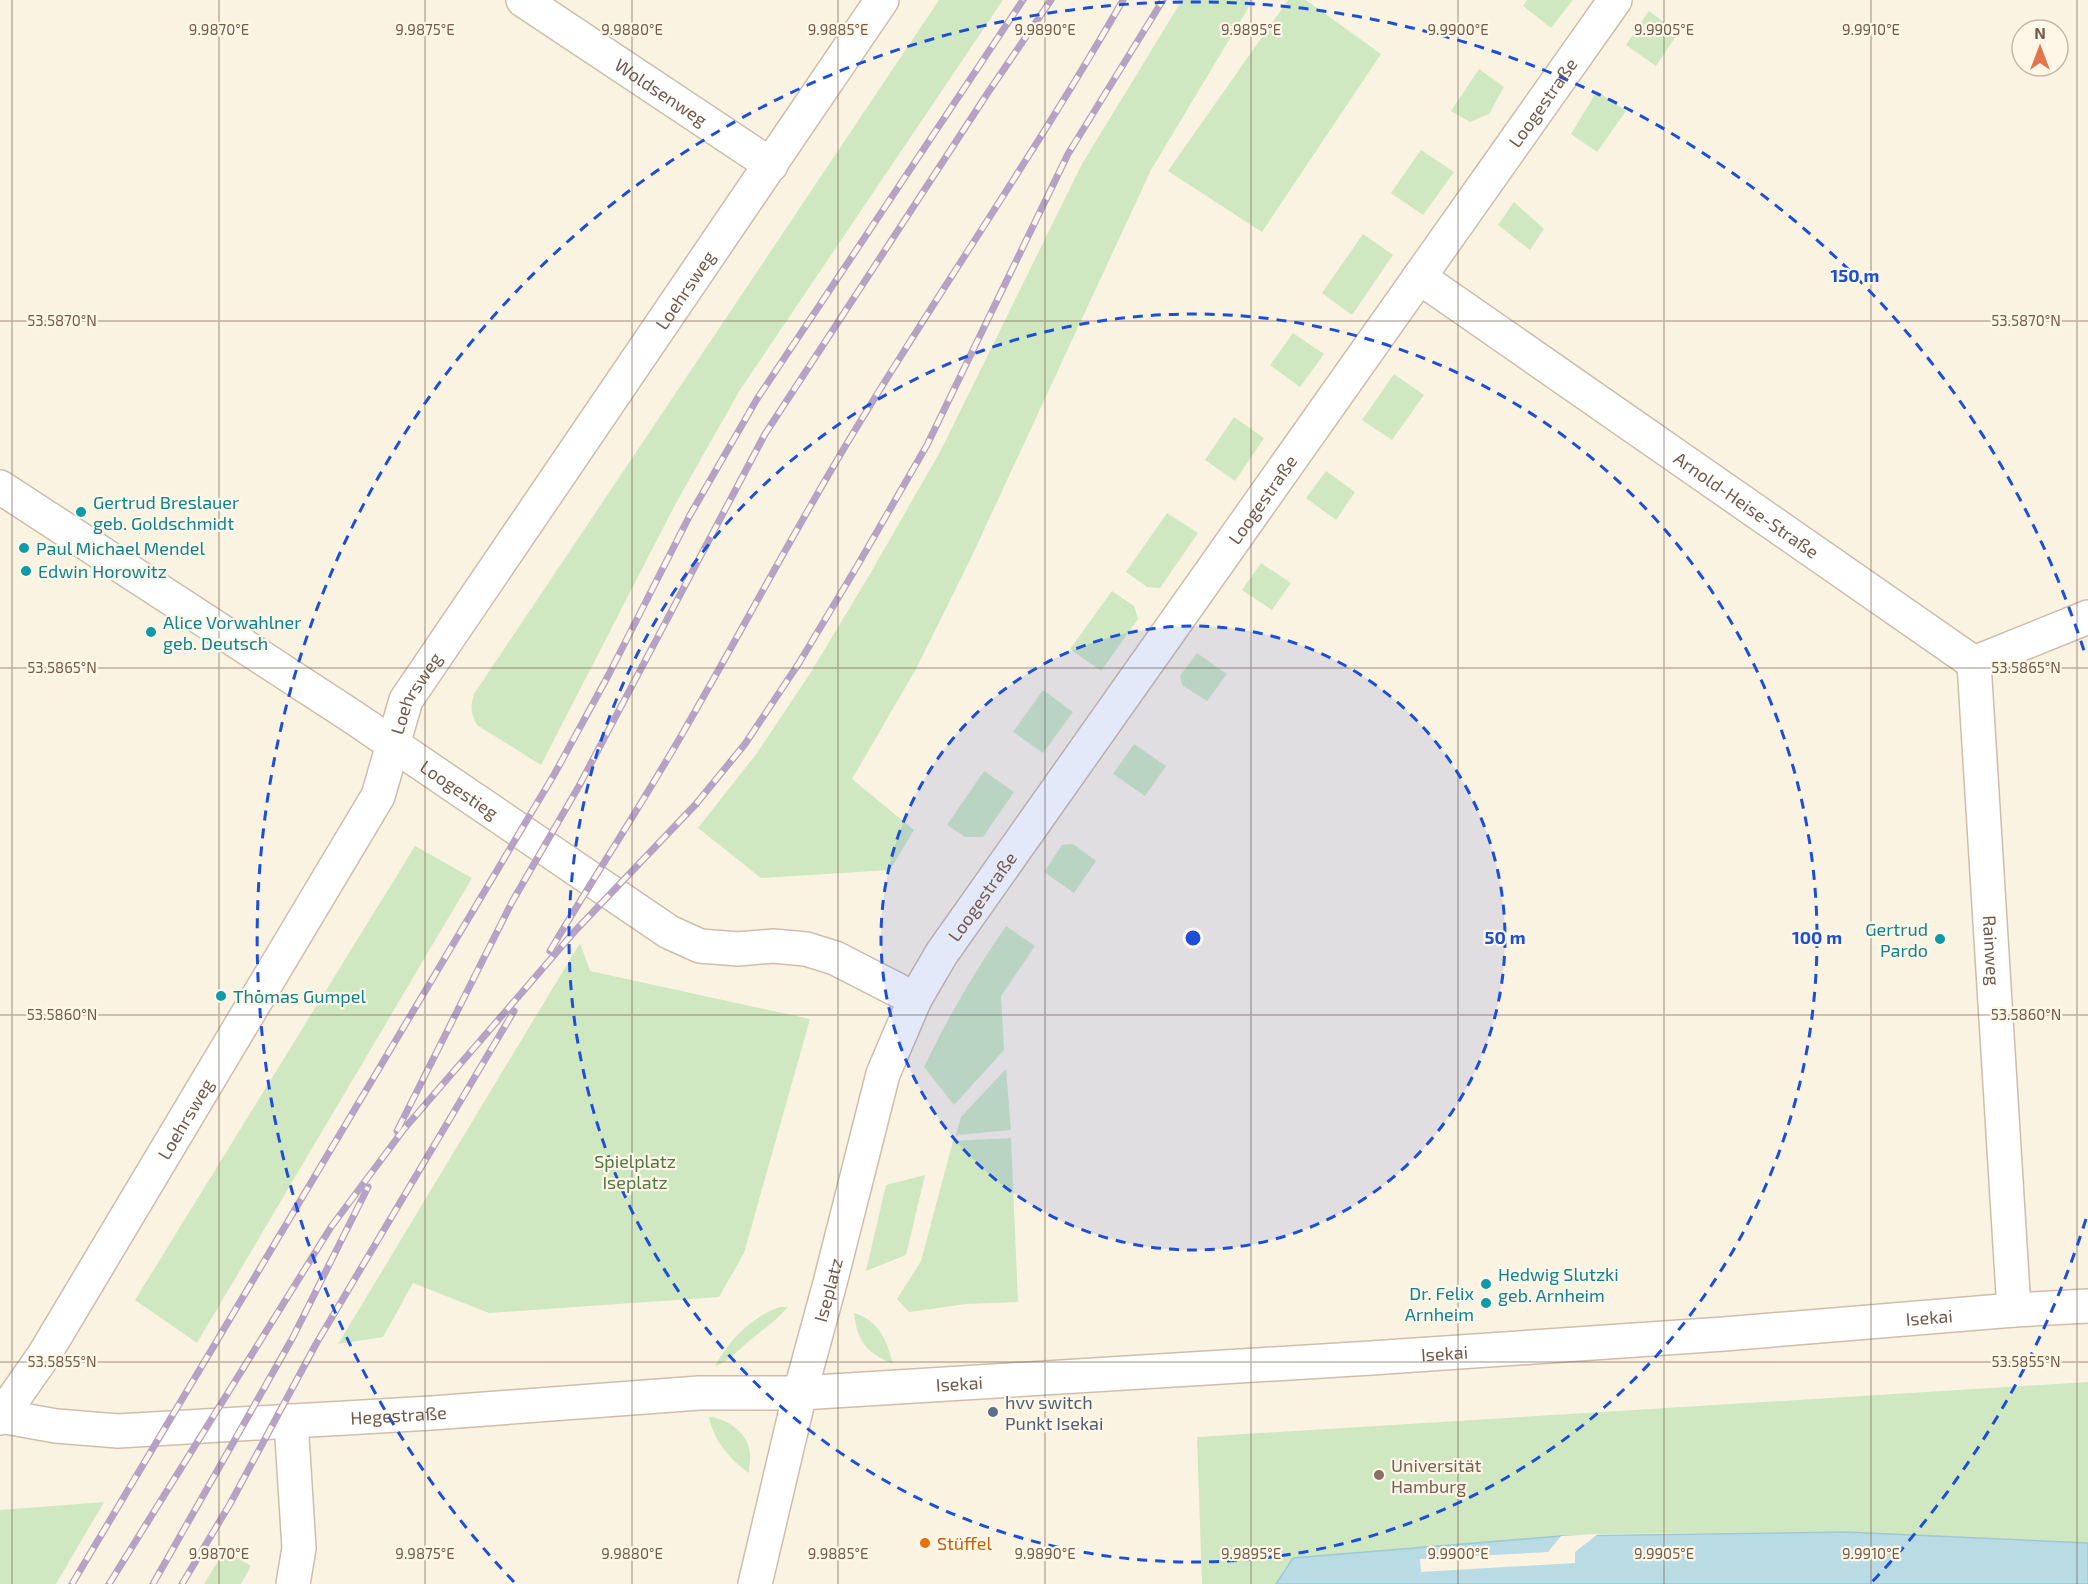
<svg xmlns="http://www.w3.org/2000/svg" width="2088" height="1584" viewBox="0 0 2088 1584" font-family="'Exo 2',sans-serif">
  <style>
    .green { fill: #cfe8c1 }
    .water { fill: #b8dbe4; stroke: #9ecad5; stroke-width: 1.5 }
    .pier { fill: #fbf3e2 }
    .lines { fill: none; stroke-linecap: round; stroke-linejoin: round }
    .minor-casing { stroke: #cebdac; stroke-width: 36 }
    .minor { stroke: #fff; stroke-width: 33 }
    .rail-casing { stroke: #b6a2c4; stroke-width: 7 }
    .rail { stroke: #fef7e8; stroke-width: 4.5; stroke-dasharray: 14; stroke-linecap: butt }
    .ticks { fill: none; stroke: #725a4a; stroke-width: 1.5; stroke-opacity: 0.45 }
    .ring { fill: none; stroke: #1d4ed8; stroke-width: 3; stroke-dasharray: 10 8 }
    .culture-dot { fill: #0f9aa8; stroke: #fef7e8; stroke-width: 2 }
    .service-dot { fill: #5c6f8a; stroke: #fef7e8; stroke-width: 2 }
    .education-dot { fill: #8d6e63; stroke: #fef7e8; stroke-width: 2 }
    .food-dot { fill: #e8710a; stroke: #fef7e8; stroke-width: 2 }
    .labels { text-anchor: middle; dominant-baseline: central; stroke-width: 4.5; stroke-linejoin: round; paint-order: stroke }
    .street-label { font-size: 18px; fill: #725a4a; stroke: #fef7e8 }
    .culture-label { font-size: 18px; fill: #0d838f; stroke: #fef7e8; text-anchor: start }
    .park-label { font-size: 18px; fill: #4f7842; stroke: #fef7e8 }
    .service-label { font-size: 18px; fill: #4e5e75; stroke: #fef7e8; text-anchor: start }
    .education-label { font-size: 18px; fill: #785e54; stroke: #fef7e8; text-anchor: start }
    .food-label { font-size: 18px; fill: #c56008; stroke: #fef7e8; text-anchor: start }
    .ticks-label { font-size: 15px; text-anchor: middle; fill: #725a4a; stroke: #fef7e8; stroke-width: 4.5; stroke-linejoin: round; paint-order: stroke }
    .centre { fill: #1d4ed8; stroke: #fef7e8; stroke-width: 3 }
    .ring-label { font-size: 18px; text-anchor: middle; font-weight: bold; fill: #1d4ed8; stroke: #fef7e8; stroke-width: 4.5; stroke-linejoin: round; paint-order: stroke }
  </style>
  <rect width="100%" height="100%" fill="#fbf3e2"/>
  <g class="green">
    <path d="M939,0H1003L740,390L676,503L541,765L477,725C471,714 470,706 474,694Z"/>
    <path d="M1182,0H1253L1151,170L970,560L916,669L852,779L914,830L890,870L761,878L698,828L757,753L811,672L870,574L941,450L1082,164Z"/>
    <path d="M1288,0H1306L1381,54L1262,232L1168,171Z"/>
    <path d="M1527,0H1573L1551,28L1523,6Z"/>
    <path d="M1649,11L1678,33L1656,66L1626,45Z"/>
    <path d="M1479,69L1504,87L1489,114L1470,122L1451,111Z"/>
    <path d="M1597,91L1626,111L1597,152L1571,134Z"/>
    <path d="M1421,150L1454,172L1423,215L1391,193Z"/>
    <path d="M1514,202L1544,229L1530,250L1498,225Z"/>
    <path d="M1363,234L1393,255L1352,315L1322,293Z"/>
    <path d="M1293,333L1324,354L1300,387L1270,365Z"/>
    <path d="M1394,374L1424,395L1392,440L1362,420Z"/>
    <path d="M1234,417L1264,438L1235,481L1205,460Z"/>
    <path d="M1326,471L1355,492L1336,520L1306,498Z"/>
    <path d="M1167,513L1198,533L1160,588L1147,587L1126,572Z"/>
    <path d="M1261,563L1291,583L1272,610L1242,590Z"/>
    <path d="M1112,591L1134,606L1138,619L1101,671L1070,649Z"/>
    <path d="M1197,653L1227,674L1207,701L1182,685L1180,676Z"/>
    <path d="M1043,690L1073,712L1043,753L1013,732Z"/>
    <path d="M1134,744L1166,766L1145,796L1113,774Z"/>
    <path d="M984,771L1014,792L983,837H965L947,825Z"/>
    <path d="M1073,844L1096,861L1074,893L1044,872L1062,845Z"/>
    <path d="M415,846L472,878L197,1343L135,1300Z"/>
    <path d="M1006,926L1035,946L1001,996L1004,1050L954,1105L924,1067C948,1017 975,971 1006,926Z"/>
    <path d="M580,943L590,971L810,1019L744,1253L719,1297L489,1313L413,1283L383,1337L338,1344Z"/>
    <path d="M1006,1069L1011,1130L956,1135L961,1117Z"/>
    <path d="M1011,1138L1018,1302L966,1304L909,1312L897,1299L921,1261L953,1141Z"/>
    <path d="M925,1175L906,1255L866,1271L886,1185Z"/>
    <path d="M780,1307H788C777,1320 766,1327 753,1338C739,1348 733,1360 715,1366C730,1339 751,1317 780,1307Z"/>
    <path d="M854,1313C879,1320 887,1341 893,1364C867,1353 857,1342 854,1313Z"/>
    <path d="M2088,1382V1543L1846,1532L1598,1534L1561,1536L1293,1558L1276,1584H1202L1197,1437Z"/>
    <path d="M709,1417C727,1418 748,1433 750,1453C751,1459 749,1466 749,1473C730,1460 713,1439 709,1417Z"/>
    <path d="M104,1502L56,1584H0V1510Z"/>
    <path d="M225,1550L251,1566L241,1584H204Z"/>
  </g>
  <path class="water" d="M1846,1532L2088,1543V1584H1276L1293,1558L1561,1536Z"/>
  <path class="pier" d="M1598,1534L1575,1552V1563L1421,1572L1420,1559L1548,1552L1561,1536Z"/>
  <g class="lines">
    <g class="minor-casing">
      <g id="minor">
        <path id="s1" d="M523,0L771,165"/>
        <path id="s2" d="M1419,277L1974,663"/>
        <path id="s3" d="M0,487L353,717L669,932L700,946L738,949L773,946L806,949L835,958L915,999"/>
        <path id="s4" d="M1974,663L2014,1310"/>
        <path d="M1974,663L2088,617"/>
        <path id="s5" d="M0,1416L56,1426L118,1431L432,1413L699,1393H800L1371,1358L1724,1334L2014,1310L2088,1306"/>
        <path id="s6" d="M0,1418L44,1355L378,796L406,700L882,0"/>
        <path d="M291,1421L299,1548L293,1584"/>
        <path id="s7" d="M755,1584L800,1393L830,1283L883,1074L915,999L942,953L1615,0"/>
      </g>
    </g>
    <use href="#minor" class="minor"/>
    <g class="rail-casing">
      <g id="rail">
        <path d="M550,951C595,875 645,800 689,722C742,630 791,537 846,445C936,295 1036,152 1123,0"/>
        <path d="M397,1131L512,902L579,786L765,434L989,91L1051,0"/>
        <path d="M72,1584L555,773L608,676L690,515L757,399L1023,0"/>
        <path d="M109,1584L331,1227L404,1129L575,931L696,804L745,744L799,663L856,568L927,445L1068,154L1163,0"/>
        <path d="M153,1584L293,1337L368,1187"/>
        <path d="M182,1584L230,1504L316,1344L514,1011"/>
      </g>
    </g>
    <use href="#rail" class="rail"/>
  </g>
  <path class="ticks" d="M12,0V1584M219,0V1584M425,0V1584M632,0V1584M838,0V1584M1045,0V1584M1251,0V1584M1458,0V1584M1664,0V1584M1871,0V1584M2077,0V1584M0,321H2088M0,668H2088M0,1015H2088M0,1362H2088"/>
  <circle cx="1193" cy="938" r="312" fill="#1d4ed8" fill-opacity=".12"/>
  <g class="ring">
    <circle cx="1193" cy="938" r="312"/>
    <circle cx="1193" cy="938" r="624"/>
    <path d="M2086 1219A936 936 0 0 1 1872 1582M514 1582A936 936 0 1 1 2086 657"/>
  </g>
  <g class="culture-dot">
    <circle cx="81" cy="512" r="6"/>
    <circle cx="24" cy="548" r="6"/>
    <circle cx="26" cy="571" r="6"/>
    <circle cx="151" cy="632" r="6"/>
    <circle cx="1940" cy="939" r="6"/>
    <circle cx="221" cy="996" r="6"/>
    <circle cx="1486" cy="1284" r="6"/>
    <circle cx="1486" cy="1303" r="6"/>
  </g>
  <circle class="service-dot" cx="993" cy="1412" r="6"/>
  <circle class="education-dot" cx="1379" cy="1475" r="6"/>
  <circle class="food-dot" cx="925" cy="1543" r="6"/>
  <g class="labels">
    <g class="street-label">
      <text stroke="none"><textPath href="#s1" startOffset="166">Woldsenweg</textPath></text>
      <text stroke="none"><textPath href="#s7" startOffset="1702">Loogestraße</textPath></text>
      <text stroke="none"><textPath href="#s6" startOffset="1324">Loehrsweg</textPath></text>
      <text stroke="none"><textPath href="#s7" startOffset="1216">Loogestraße</textPath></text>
      <text stroke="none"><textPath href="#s2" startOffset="399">Arnold-Heise-Straße</textPath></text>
      <text stroke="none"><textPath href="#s6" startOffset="838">Loehrsweg</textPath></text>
      <text stroke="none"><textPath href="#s3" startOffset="550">Loogestieg</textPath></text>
      <text stroke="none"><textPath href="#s7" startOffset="730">Loogestraße</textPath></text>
      <text stroke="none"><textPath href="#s4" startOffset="288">Rainweg</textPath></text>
      <text stroke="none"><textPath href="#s6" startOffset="352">Loehrsweg</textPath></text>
      <text stroke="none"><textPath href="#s7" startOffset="303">Iseplatz</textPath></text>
      <text stroke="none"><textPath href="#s5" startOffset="1934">Isekai</textPath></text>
      <text stroke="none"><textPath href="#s5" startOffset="1448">Isekai</textPath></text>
      <text stroke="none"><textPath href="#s5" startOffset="962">Isekai</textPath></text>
      <text stroke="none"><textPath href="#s5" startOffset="400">Hegestraße</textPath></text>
    </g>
    <g class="culture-label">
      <text x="93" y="502">Gertrud Breslauer<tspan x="93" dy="21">geb. Goldschmidt</tspan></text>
      <text x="36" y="548">Paul Michael Mendel</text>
      <text x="38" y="571">Edwin Horowitz</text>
      <text x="163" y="622">Alice Vorwahlner<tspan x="163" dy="21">geb. Deutsch</tspan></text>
      <text x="1928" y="929" text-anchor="end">Gertrud<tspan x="1928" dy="21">Pardo</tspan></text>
      <text x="233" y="996">Thomas Gumpel</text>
      <text x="1498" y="1274">Hedwig Slutzki<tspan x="1498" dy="21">geb. Arnheim</tspan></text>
      <text x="1474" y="1293" text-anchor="end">Dr. Felix<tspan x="1474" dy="21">Arnheim</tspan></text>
    </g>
    <g class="park-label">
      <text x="635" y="1161">Spielplatz<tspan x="635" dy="21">Iseplatz</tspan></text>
    </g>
    <g class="service-label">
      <text x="1005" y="1402">hvv switch<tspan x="1005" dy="21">Punkt Isekai</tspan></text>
    </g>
    <g class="education-label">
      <text x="1391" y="1465">Universität<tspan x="1391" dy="21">Hamburg</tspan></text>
    </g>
    <g class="food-label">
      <text x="937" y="1543">Stüffel</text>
    </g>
  </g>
  <g class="ticks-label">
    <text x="219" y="35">9.9870°E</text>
    <text x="425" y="35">9.9875°E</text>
    <text x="632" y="35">9.9880°E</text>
    <text x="838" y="35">9.9885°E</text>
    <text x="1045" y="35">9.9890°E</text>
    <text x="1251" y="35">9.9895°E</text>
    <text x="1458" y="35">9.9900°E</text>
    <text x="1664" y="35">9.9905°E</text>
    <text x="1871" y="35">9.9910°E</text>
    <text x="62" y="326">53.5870°N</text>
    <text x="2026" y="326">53.5870°N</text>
    <text x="62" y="673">53.5865°N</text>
    <text x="2026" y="673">53.5865°N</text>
    <text x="62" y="1020">53.5860°N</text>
    <text x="2026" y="1020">53.5860°N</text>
    <text x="62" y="1367">53.5855°N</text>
    <text x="2026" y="1367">53.5855°N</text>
    <text x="219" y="1559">9.9870°E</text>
    <text x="425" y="1559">9.9875°E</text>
    <text x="632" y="1559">9.9880°E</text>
    <text x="838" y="1559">9.9885°E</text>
    <text x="1045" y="1559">9.9890°E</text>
    <text x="1251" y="1559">9.9895°E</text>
    <text x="1458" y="1559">9.9900°E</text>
    <text x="1664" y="1559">9.9905°E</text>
    <text x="1871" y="1559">9.9910°E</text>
  </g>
  <circle cx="1193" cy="938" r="9" class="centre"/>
  <g class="ring-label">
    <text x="1855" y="282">150 m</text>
    <text x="1505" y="944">50 m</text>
    <text x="1817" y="944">100 m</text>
  </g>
  <g transform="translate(2040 48)"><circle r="28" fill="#fef7e8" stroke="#c6b8a9" stroke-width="1.5"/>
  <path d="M0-4.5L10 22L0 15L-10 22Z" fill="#e2754b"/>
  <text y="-9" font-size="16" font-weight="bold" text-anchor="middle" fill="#725a4a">N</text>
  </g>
</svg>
